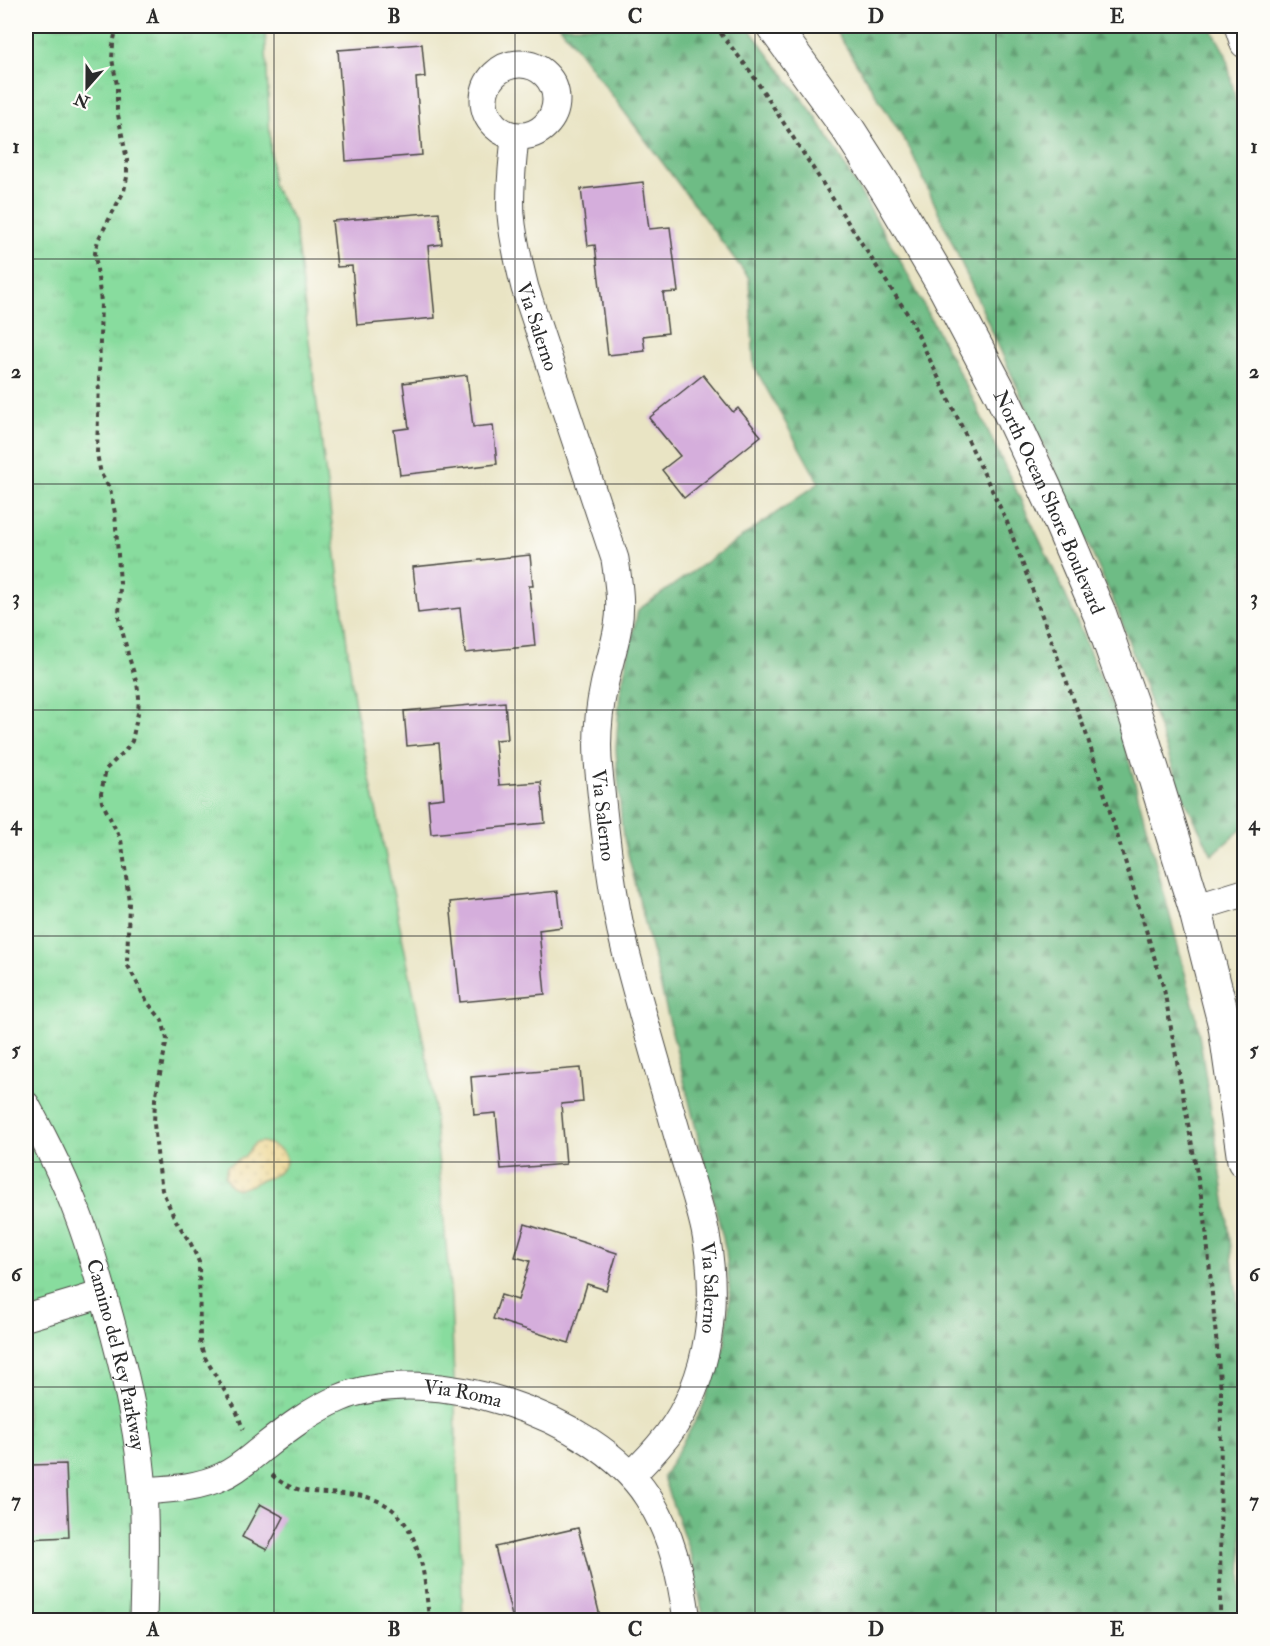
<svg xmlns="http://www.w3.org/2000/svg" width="1270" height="1646" viewBox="0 0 1270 1646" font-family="'IM FELL Double Pica',serif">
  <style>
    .grass { fill: url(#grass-tufts); stroke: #5a8464; stroke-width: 1.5 }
    .forest { fill: url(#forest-firs); stroke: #4c7458; stroke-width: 1.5 }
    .sand { fill: url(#sand-dots); stroke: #8c8264; stroke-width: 1.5 }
    .building { fill: #d5aedc }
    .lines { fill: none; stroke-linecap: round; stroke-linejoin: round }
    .minor-casing { stroke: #484742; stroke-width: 29 }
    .primary-casing { stroke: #484742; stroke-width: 35 }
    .path { stroke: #484742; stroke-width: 4; stroke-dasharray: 4.5 4.5; stroke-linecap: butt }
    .minor { stroke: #fff; stroke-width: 27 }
    .primary { stroke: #fff; stroke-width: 33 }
    .grid { fill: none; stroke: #2b2b2b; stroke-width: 1.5; stroke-opacity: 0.55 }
    .labels { text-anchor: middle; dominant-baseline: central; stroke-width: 5; stroke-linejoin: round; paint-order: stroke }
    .street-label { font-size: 20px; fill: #2b2b2b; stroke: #fdfcf7 }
    .neatline { fill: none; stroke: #2b2b2b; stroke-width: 2 }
    .grid-label { font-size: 20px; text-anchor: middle; font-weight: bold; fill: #2b2b2b }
  </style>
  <defs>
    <pattern id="grass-tufts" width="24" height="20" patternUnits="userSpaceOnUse" patternTransform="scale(1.5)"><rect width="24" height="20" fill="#88dc9e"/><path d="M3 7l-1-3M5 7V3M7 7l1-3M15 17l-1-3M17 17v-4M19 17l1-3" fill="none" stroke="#76bd88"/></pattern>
    <pattern id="forest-firs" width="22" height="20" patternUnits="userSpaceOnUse" patternTransform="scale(1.5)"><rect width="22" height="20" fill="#6ebc85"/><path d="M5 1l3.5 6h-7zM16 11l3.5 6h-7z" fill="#5b996d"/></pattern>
    <pattern id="sand-dots" width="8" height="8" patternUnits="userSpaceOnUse" patternTransform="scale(1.5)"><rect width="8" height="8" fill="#eeda9e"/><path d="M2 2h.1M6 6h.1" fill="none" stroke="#cb8" stroke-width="1.8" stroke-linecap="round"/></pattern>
  </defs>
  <rect width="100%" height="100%" fill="#fdfcf7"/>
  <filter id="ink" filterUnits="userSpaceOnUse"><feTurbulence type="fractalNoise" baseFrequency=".0167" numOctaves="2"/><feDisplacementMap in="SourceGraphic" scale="12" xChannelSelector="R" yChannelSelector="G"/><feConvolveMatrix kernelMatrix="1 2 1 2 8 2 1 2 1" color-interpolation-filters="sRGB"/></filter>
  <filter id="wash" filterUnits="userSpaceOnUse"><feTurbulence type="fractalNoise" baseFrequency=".008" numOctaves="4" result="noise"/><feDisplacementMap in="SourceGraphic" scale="24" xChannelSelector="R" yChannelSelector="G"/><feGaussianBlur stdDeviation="1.35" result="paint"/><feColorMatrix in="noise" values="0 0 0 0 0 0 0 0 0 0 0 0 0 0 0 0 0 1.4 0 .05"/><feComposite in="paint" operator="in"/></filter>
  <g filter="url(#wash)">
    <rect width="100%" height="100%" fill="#e9e4c4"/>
    <path class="grass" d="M26,26H265L272,185L294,221L354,700L431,1079L451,1300L463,1620H26Z"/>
    <g class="forest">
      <path d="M560,26H747L816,117L900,260L973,399L1062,587L1118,719L1196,1015L1226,1206L1238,1306L1243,1446L1241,1620H704L691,1556L663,1477L701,1411L725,1344L730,1296L726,1250L622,830L616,749L620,693L638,610L819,483L754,366L749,278Z"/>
      <path d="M833,26H1210L1226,55L1244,140V827L1212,855L1182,794L1118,611L910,149Z"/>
    </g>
    <path class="sand" d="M262,1142C280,1146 298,1159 276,1174C271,1178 265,1178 259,1181C246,1188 232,1196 225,1176L227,1166L244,1157L255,1143Z"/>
    <g id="blocks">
      <g class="building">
        <path d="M422,44L425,77L416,78L422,155L346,161L338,50Z"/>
        <path d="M643,182L649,229L670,227L678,292L663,293L668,333L643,336L645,351L608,355L595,245L588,246L581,189Z"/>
        <path d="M439,212L442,244L428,246L435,318L357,325L352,266L337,267L332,221Z"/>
        <path d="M467,375L473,427L493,425L497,464L400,475L394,430L409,428L403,383Z"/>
        <path d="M703,375L733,412L738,408L761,436L684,498L662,470L680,456L649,418Z"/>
        <path d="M530,555L533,586H529L535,646L465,653L460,608L418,613L413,567Z"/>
        <path d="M505,702L508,739L495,740L499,785L541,782L545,823L431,834L428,800L444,798L439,743L407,746L404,711Z"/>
        <path d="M558,891L562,927L539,930L545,994L460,1002L450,902Z"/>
        <path d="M580,1068L583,1102L561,1104L566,1164L501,1169L496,1113L474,1115L471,1077Z"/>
        <path d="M525,1224L617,1253L606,1290L587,1284L569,1343L493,1319L501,1295L518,1300L530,1261L515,1257Z"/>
        <path d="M26,1460H30V1465L66,1464L69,1537L26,1539Z"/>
        <path d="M260,1504L284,1517L267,1550L242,1537Z"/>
        <path d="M578,1528L601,1620H513L495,1547Z"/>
      </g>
    </g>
  </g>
  <g filter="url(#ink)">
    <use href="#blocks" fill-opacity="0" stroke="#484742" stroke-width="1.5"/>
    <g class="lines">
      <g class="minor-casing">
        <g id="minor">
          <path d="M1238,26L1244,44"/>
          <circle cx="520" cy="100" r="36"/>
          <path id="s1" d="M515,136C513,162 509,188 511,215C513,239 519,264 525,288L615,559C618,581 622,603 618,626C615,646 608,666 604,686C598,714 596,744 599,772C605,830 611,893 625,948C642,1015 662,1081 681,1147C689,1174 699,1202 705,1230C719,1300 711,1378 667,1436C656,1450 644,1463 631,1475"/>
          <path d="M1195,908L1244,893"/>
          <path id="s2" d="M26,1105C45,1140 64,1177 78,1215C93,1254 103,1293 114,1333C128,1386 140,1439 143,1493C146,1536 144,1578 143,1620"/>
          <path d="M26,1317L103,1294"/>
          <path id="s3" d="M143,1491C170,1489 198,1488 223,1476C239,1469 251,1457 264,1447C288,1428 312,1410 340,1398C430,1361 594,1415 647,1496C672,1533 681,1577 687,1620"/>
        </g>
      </g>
      <g class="primary-casing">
        <g id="primary">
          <path id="s4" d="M773,26L848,129L889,193L945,288L1001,394L1052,503L1100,615L1137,720L1195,908L1225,1026L1244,1161"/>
        </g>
      </g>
      <g class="path">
        <path d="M117,26L113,44L112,59L117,85V110L127,160V177L124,191L98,240L95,253L101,302L97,454L101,474L110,489L115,513L120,583L119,618L128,654L137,683L139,697L138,713L132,741L125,751L106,769L101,793L102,802L121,840L124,859L129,902L127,964L147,1002L162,1020L167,1039L155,1099L154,1124L158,1162L162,1190L175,1219L191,1244L199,1262L200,1342L204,1356L236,1410L243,1429"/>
        <path d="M715,26L750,71L910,318L1007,522L1087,736L1164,989L1205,1218L1221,1391L1220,1620"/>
        <path d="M272,1475C288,1490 307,1492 328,1493C343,1494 359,1494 373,1499C421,1515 425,1577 429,1620"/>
      </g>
      <use href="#minor" class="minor"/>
      <use href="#primary" class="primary"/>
    </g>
  </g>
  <path class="grid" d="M274,26V1620M515,26V1620M755,26V1620M996,26V1620M26,259H1244M26,484H1244M26,710H1244M26,936H1244M26,1162H1244M26,1387H1244"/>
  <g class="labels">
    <g class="street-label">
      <text stroke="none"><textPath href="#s1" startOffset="194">Via Salerno</textPath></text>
      <text stroke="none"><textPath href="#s4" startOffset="552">North Ocean Shore Boulevard</textPath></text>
      <text stroke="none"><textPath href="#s1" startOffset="698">Via Salerno</textPath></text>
      <text stroke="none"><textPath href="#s1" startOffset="1184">Via Salerno</textPath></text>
      <text stroke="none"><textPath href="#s2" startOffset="267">Camino del Rey Parkway</textPath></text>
      <text stroke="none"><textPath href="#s3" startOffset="348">Via Roma</textPath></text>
    </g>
  </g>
  <rect width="1270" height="1646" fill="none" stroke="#fdfcf7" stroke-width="66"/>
  <g transform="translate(87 87) rotate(201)" stroke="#fdfcf7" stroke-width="4.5" paint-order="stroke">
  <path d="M0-4.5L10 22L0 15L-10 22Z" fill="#2b2b2b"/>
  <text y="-9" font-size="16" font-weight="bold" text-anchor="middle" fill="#2b2b2b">N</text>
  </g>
  <rect x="33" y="33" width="1204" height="1580" class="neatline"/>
  <g class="grid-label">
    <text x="153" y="23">A</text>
    <text x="394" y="23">B</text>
    <text x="635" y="23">C</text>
    <text x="876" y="23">D</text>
    <text x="1117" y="23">E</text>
    <text x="16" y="153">1</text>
    <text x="1254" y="153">1</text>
    <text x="16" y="378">2</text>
    <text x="1254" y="378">2</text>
    <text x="16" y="604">3</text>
    <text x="1254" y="604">3</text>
    <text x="16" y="830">4</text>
    <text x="1254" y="830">4</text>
    <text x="16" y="1056">5</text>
    <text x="1254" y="1056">5</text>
    <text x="16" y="1281">6</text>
    <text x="1254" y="1281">6</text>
    <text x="16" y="1507">7</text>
    <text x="1254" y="1507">7</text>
    <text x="153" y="1636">A</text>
    <text x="394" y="1636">B</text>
    <text x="635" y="1636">C</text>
    <text x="876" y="1636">D</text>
    <text x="1117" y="1636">E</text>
  </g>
</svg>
